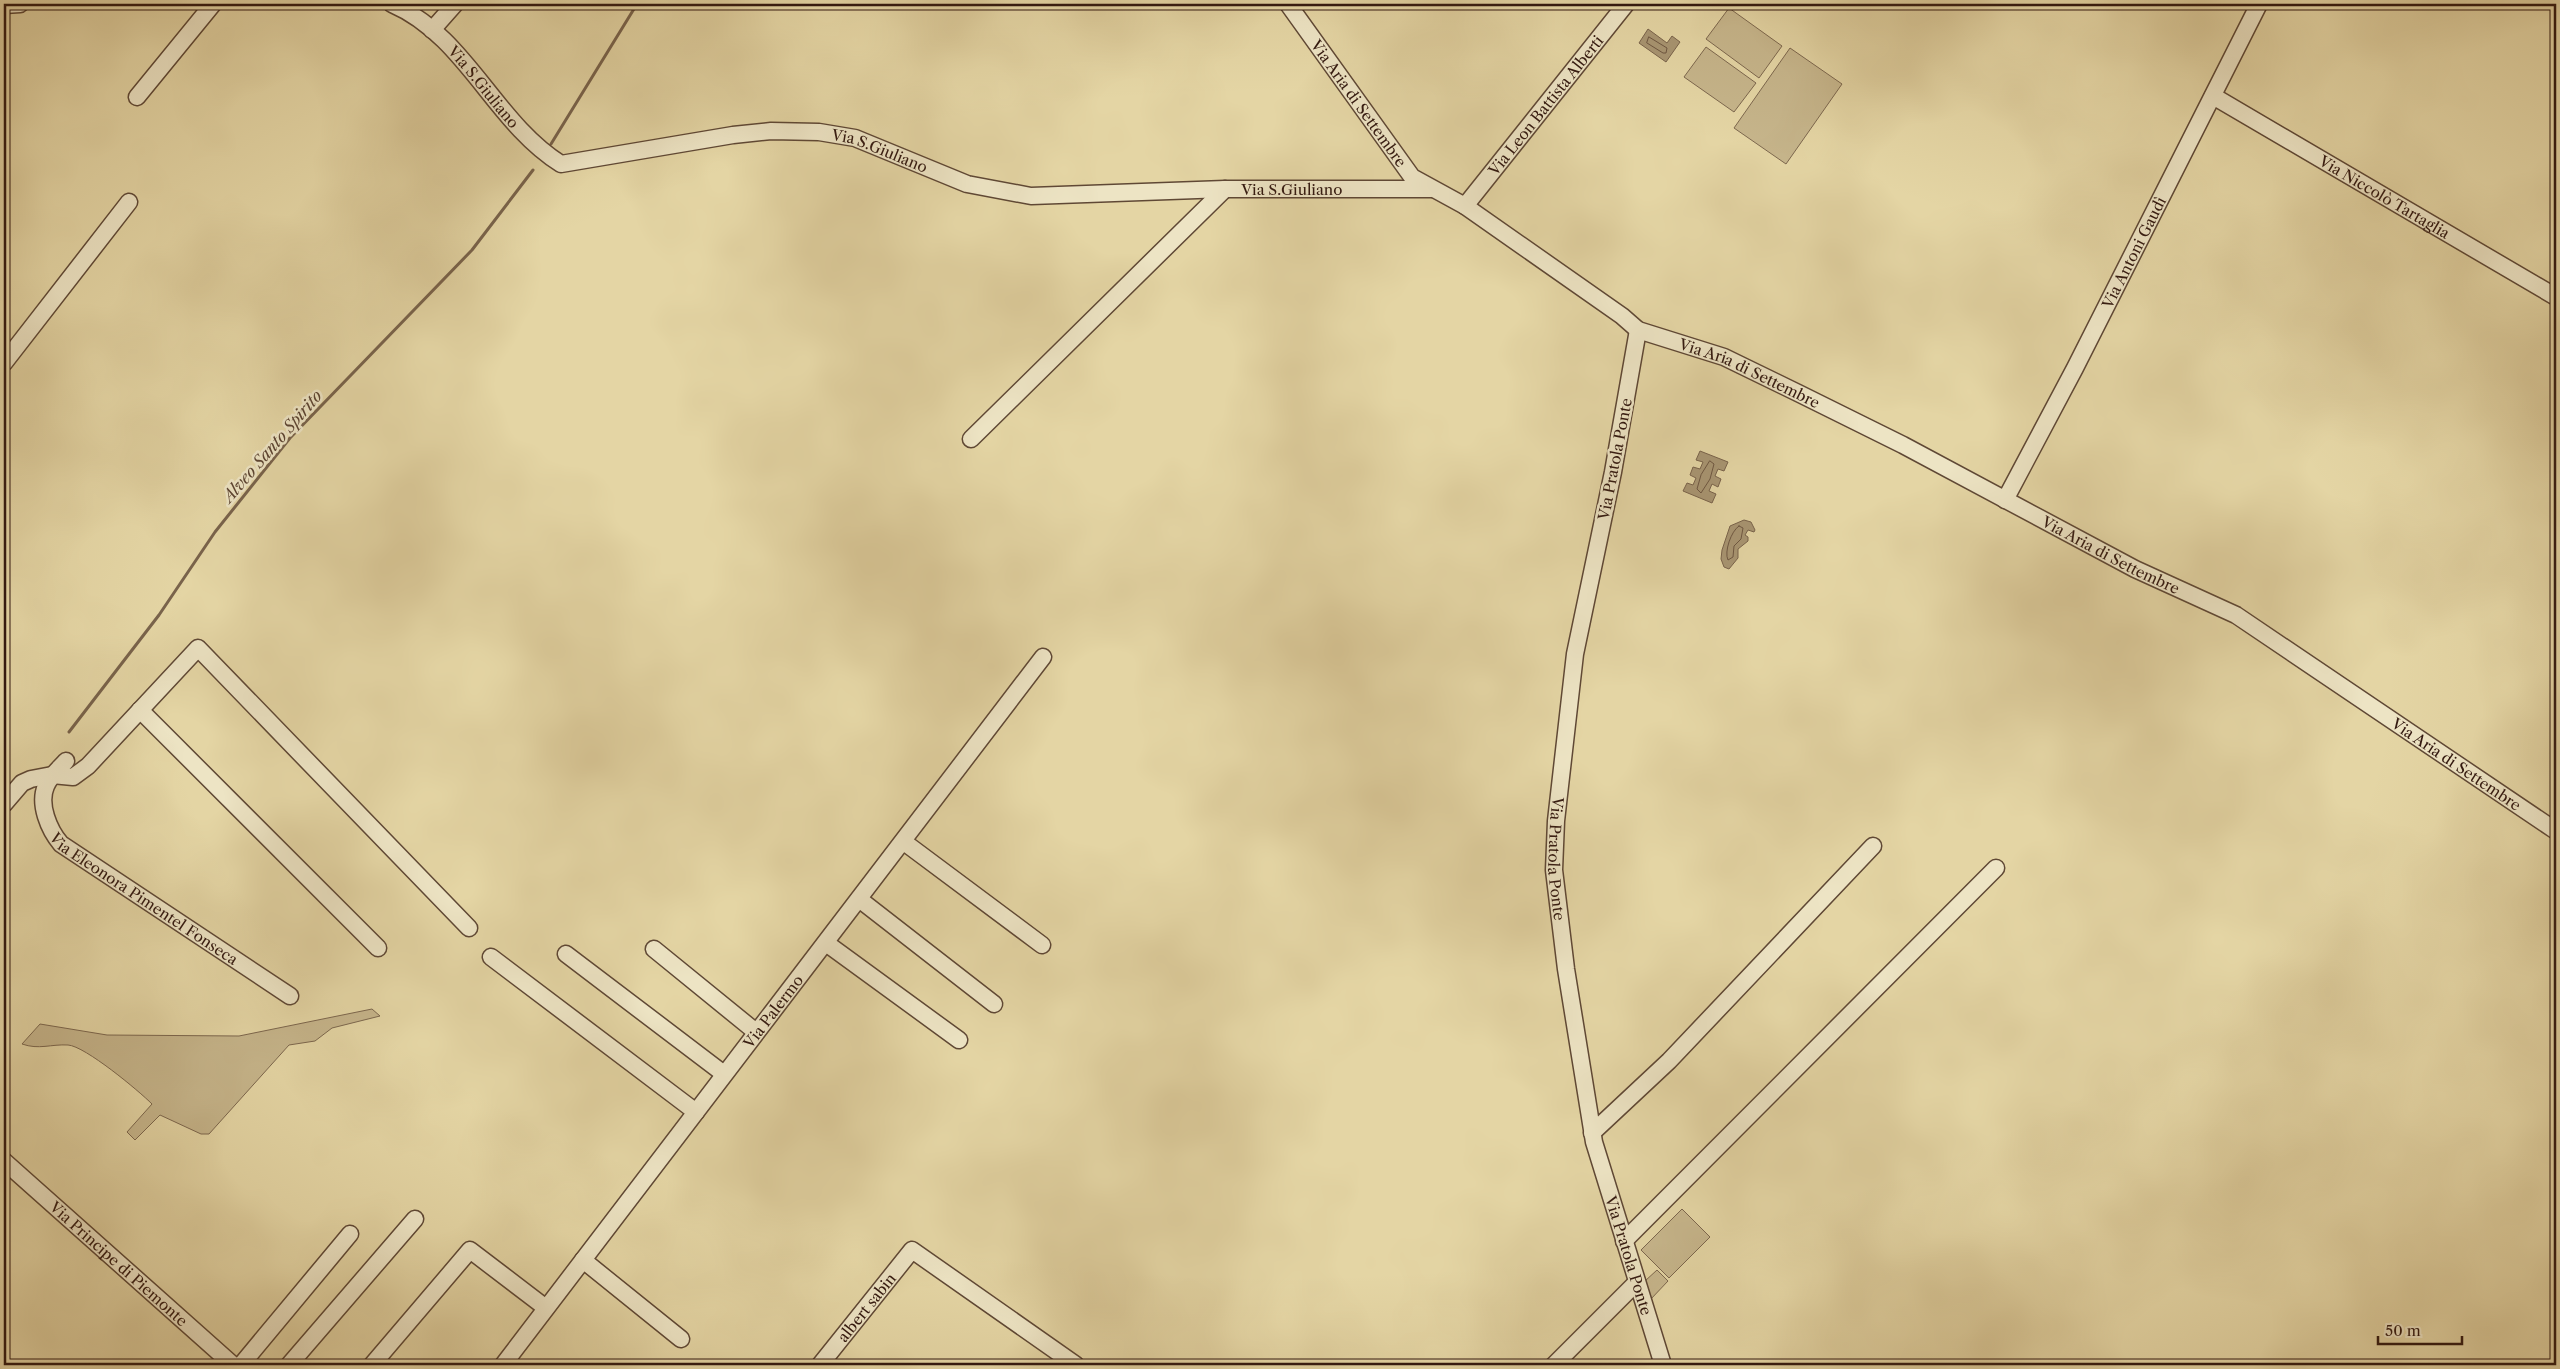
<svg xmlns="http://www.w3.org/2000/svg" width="2560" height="1369" viewBox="0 0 2560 1369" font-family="'Libre Caslon Text',serif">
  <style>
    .green { fill: #c6b58b; stroke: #7c674e }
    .water { fill: #a89572; stroke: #79634b }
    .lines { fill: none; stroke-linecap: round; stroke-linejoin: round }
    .shore { stroke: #6e5741; stroke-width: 1 }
    .stream { stroke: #79634b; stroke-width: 3 }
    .minor-casing { stroke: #5f4835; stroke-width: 19 }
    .minor { stroke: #ede4c4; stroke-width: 16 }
    .labels { text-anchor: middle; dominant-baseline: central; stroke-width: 5; stroke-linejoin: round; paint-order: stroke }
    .street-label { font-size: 15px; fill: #331910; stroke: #ede4c4 }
    .water-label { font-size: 16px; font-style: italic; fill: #5c4432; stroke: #ede4c4 }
  </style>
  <rect width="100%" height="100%" fill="#e4d5a4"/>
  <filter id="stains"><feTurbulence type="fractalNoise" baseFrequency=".004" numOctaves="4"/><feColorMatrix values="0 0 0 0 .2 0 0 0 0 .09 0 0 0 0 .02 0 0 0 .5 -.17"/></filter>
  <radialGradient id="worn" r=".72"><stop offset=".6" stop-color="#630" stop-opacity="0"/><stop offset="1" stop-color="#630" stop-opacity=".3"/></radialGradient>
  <g class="green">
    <path d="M1729,8L1782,46L1759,78L1706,39Z"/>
    <path d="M1706,47L1756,83L1734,112L1684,77Z"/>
    <path d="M1790,48L1842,84L1786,164L1734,128Z"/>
    <path d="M372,1009L380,1016L332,1028L315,1041L289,1045L209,1134H201L160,1115L135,1140L127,1132L152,1104C139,1091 85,1046 68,1045C51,1044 39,1050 22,1044L40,1024L107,1035L239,1036Z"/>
    <path d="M1682,1209L1710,1237L1669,1278L1641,1250Z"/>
    <path d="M1657,1270L1668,1281L1650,1300L1645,1281Z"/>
  </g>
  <g class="water">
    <path d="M1648,29L1667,43L1672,36L1680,42L1666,62L1639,43Z"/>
    <path d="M1700,451L1728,462L1724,471L1718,469L1715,476L1721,479L1718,487L1712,484L1709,491L1716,494L1712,503L1683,491L1687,483L1693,485L1696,478L1690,475L1693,467L1700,469L1703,462L1696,460Z"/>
    <path d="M1744,520L1751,522L1755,530L1754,532L1748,530L1745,535L1748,537V541L1738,549V558L1729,569L1724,567L1721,559L1722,550L1730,526Z"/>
  </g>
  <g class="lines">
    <g class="shore">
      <path d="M1649,37L1667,48L1666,53H1663L1647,43Z"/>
      <path d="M1710,461L1714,464L1710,479L1701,493L1697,489L1701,475Z"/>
      <path d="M1739,526L1743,528L1741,539L1734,546L1733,557L1728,560C1724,552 1731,531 1739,526Z"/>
    </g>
    <g class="stream">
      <path d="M551,144L637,4"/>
      <path d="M69,732L159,615L215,532L290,438L472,250L533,170"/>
    </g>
    <g class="minor-casing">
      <g id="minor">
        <path id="s1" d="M392,4C466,36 494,122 561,164L733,135L771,131L819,132L855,138L967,184L1031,196L1225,189H1431"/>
        <path id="s2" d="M1288,4L1412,177L1465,206L1622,316L1638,330L1724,357L1798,393L1903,445L2135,569L2236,615L2556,831"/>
        <path d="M4,5L20,4"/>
        <path d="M432,30L455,4"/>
        <path id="s3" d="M2213,96L2556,297"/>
        <path d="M137,97L213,4"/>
        <path id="s4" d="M1465,206L1626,4"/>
        <path id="s5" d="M1638,330L1613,472L1575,654L1556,821L1554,870L1566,969L1594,1142L1663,1365"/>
        <path d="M4,363L129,202"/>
        <path d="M971,439L1225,189"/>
        <path id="s6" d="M2005,500L2075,368L2259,4"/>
        <path d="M140,710L378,948"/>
        <path id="s7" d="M66,761C59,769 50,776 46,786C38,804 49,830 61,844L290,996"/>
        <path d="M4,804L22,783L31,779L52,775L73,777L88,766L198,648L469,928"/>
        <path d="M904,842L1042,945"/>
        <path d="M859,899L994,1004"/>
        <path d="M826,943L959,1040"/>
        <path d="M654,949L756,1032"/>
        <path d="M566,954L724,1074"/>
        <path d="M491,957L696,1112"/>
        <path d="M1592,1133L1669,1061L1873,846"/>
        <path id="s8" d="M4,1161L233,1365"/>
        <path d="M1624,1241L1996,868"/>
        <path d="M583,1260L681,1339"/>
        <path d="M241,1365L350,1234"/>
        <path d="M289,1365L415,1219"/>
        <path d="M372,1365L470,1250L546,1308"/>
        <path id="s9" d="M503,1365C681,1128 865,894 1043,657"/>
        <path id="s10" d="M820,1365L912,1250L1076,1365"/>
        <path d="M1554,1365L1637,1282"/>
      </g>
    </g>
    <use href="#minor" class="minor"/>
  </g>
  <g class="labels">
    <g class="street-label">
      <text stroke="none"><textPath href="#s1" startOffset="125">Via S.Giuliano</textPath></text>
      <text stroke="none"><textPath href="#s2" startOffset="122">Via Aria di Settembre</textPath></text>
      <text stroke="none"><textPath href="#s4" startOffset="129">Via Leon Battista Alberti</textPath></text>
      <text stroke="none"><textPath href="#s1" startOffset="559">Via S.Giuliano</textPath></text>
      <text stroke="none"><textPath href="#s1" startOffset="979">Via S.Giuliano</textPath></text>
      <text stroke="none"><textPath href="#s3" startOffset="199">Via Niccolò Tartaglia</textPath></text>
      <text stroke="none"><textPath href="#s6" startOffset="279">Via Antoni Gaudì</textPath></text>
      <text stroke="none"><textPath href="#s2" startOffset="606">Via Aria di Settembre</textPath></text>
      <text transform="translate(1615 459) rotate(-79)">Via Pratola Ponte</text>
      <text stroke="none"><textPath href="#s2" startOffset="1011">Via Aria di Settembre</textPath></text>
      <text stroke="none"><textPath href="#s2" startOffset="1416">Via Aria di Settembre</textPath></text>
      <text stroke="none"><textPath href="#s5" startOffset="536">Via Pratola Ponte</textPath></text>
      <text stroke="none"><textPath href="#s7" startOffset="194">Via Eleonora Pimentel Fonseca</textPath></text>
      <text stroke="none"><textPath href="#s9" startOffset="445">Via Palermo</textPath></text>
      <text stroke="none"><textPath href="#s5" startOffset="941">Via Pratola Ponte</textPath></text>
      <text stroke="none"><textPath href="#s8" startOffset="154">Via Principe di Piemonte</textPath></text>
      <text stroke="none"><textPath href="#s10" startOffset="74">albert sabin</textPath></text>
    </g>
    <g class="water-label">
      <text transform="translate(272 446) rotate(-49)">Alveo Santo Spirito</text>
    </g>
  </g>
  <rect width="2560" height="1369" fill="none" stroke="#e4d5a4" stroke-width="20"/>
  <rect x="5" y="5" width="2550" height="1359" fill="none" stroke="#331910" stroke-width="2.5"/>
  <rect x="10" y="10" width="2540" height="1349" fill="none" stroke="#331910"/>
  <path d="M2378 1336v8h84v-8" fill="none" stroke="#331910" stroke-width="2.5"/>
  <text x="2385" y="1336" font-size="15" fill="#331910" stroke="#ede4c4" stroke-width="4" paint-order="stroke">50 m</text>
  <rect width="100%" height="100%" filter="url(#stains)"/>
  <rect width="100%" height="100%" fill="url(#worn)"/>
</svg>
